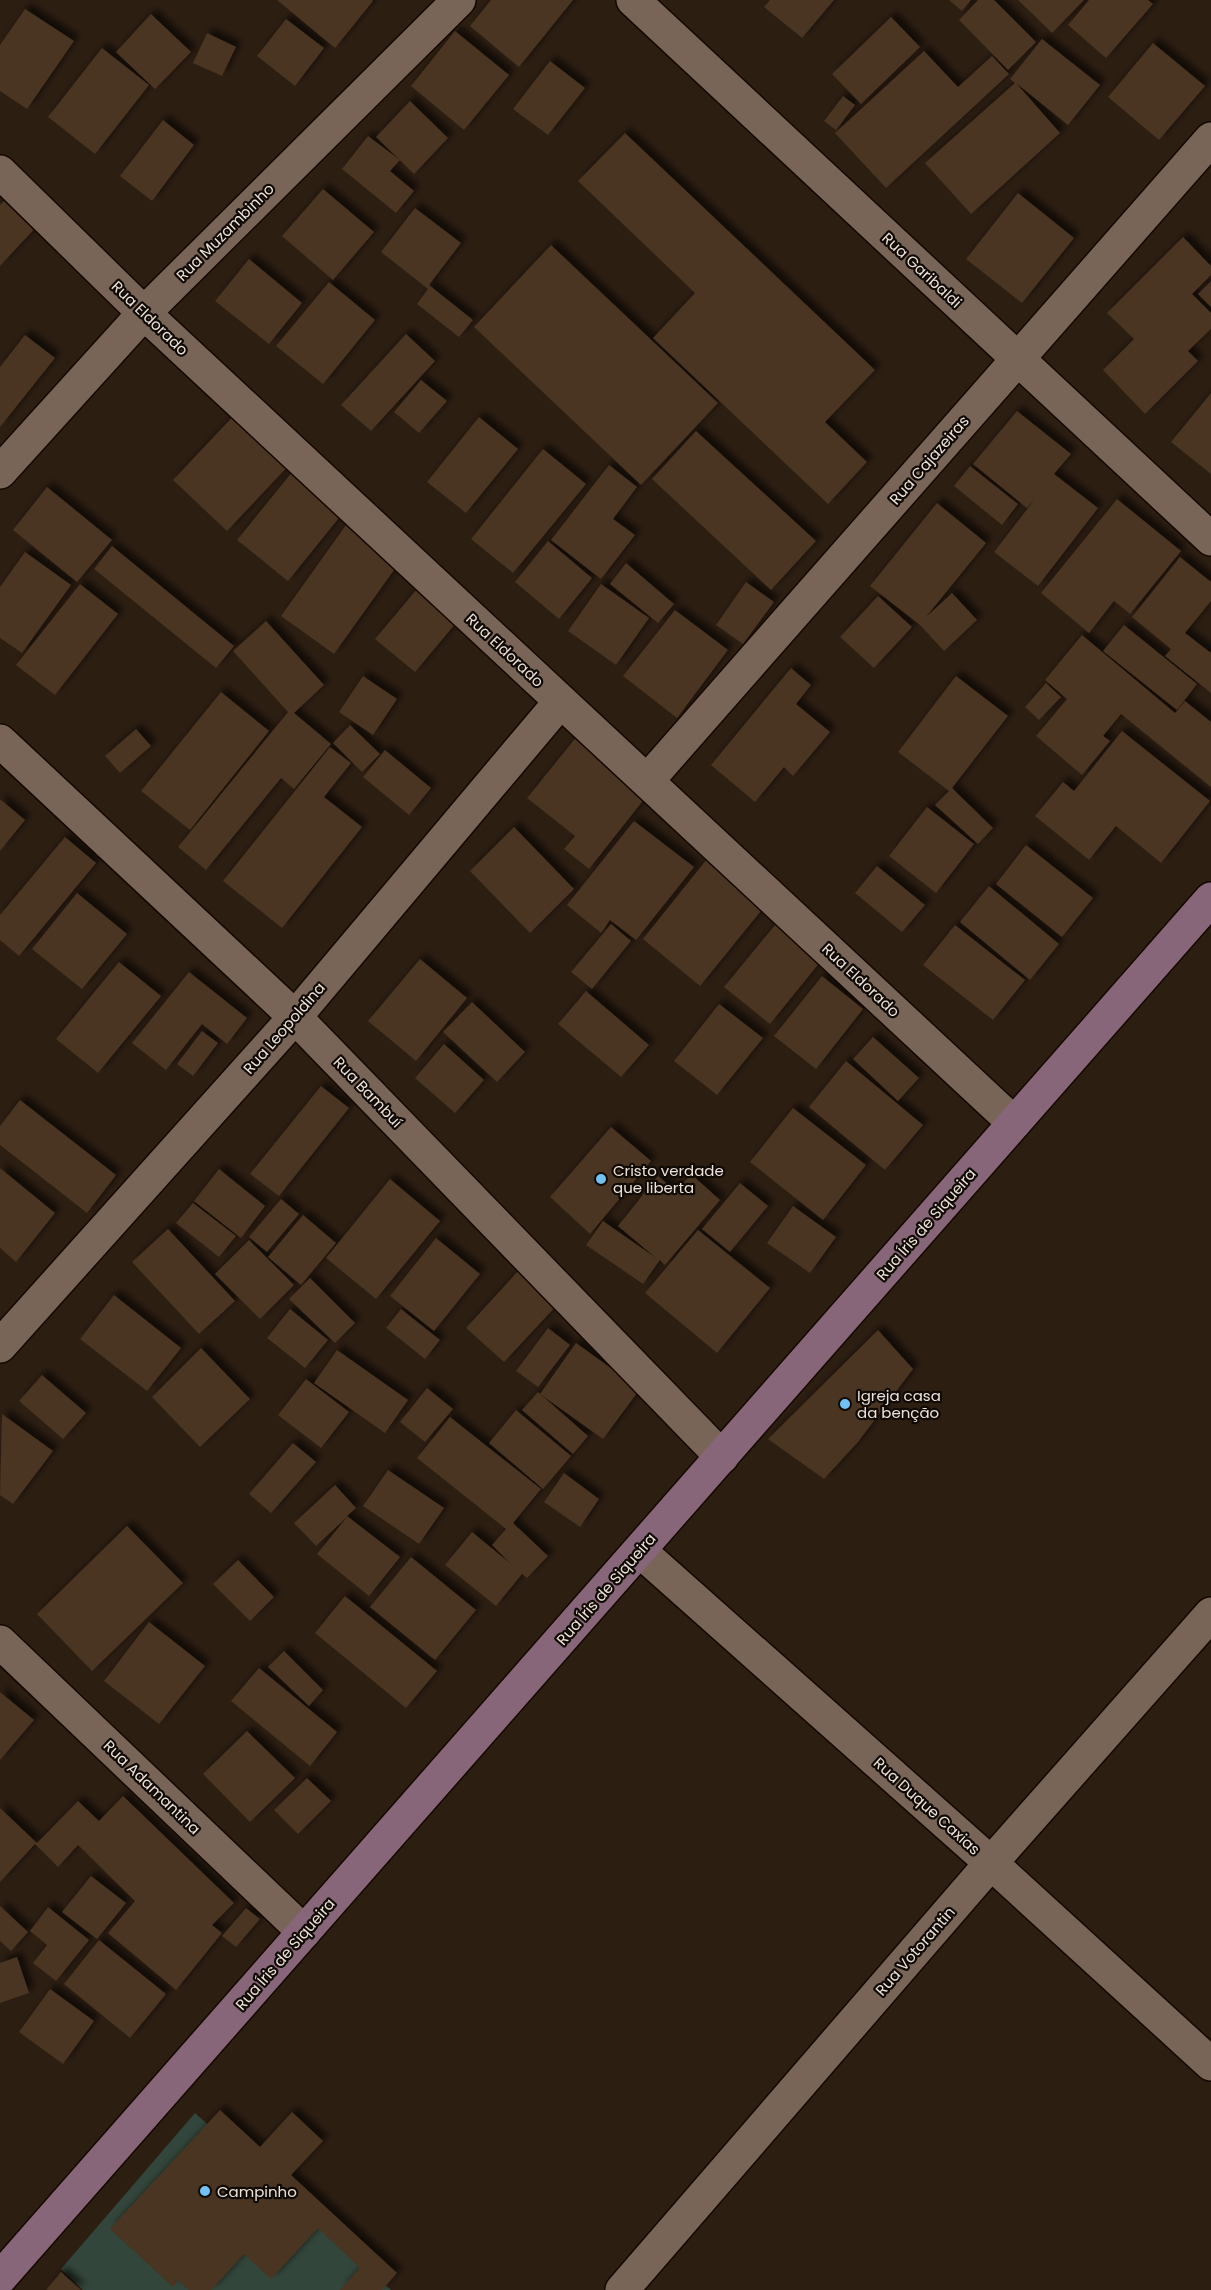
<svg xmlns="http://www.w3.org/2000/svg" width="1211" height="2290" viewBox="0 0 1211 2290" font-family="Poppins,sans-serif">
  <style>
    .green { fill: #33463b }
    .building { fill: #483420; filter: url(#shadow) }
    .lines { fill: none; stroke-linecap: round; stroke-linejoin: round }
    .street-casing { stroke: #150801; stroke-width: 36 }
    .secondary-casing { stroke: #150801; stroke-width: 36 }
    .street { stroke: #786557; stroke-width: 33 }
    .secondary { stroke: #876679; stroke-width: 33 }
    .poi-dot { fill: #72c1f5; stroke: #100a05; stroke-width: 2 }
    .labels { text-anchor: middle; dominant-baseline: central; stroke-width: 4.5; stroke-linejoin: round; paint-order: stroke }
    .street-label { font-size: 15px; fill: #ede2da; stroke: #100a05 }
    .poi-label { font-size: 15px; fill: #ede2da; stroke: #100a05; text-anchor: start }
  </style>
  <defs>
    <filter id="shadow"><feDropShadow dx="5.5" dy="-5.5" stdDeviation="3" flood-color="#0009"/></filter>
  </defs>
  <rect width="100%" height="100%" fill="#2d1e12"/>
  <path class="green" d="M195,2113L391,2290H83L61,2269Z"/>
  <g class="building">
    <path d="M277,0H372L373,1L335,48Z"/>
    <path d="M491,0H573L519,67L470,26Z"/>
    <path d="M770,0H834L802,38L764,7Z"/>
    <path d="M949,0H971L962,11Z"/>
    <path d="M978,0H994L1036,42L1008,70L959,20Z"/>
    <path d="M1018,0H1084L1052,33Z"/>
    <path d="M1089,0H1148L1153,4L1106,58L1068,25Z"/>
    <path d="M25,9L74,41L27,109L0,91V45Z"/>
    <path d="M151,14L191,52L155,89L116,52Z"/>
    <path d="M891,17L920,47L861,104L832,74Z"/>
    <path d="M286,19L324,48L295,86L257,56Z"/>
    <path d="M455,31L509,75L464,130L411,86Z"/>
    <path d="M207,33L236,47L222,76L193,63Z"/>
    <path d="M1042,39L1100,85L1068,125L1016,83L1060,133L971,214L925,163L1015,83L1010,79Z"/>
    <path d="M1153,43L1205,86L1159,140L1108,97Z"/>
    <path d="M102,48L149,85L95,154L48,117Z"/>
    <path d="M924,51L958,87L992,56L1009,74L886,188L835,133Z"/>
    <path d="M550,61L585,88L548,135L513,109Z"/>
    <path d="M843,96L855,105L836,130L824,121Z"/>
    <path d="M410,101L448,138L414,174L376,137Z"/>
    <path d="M163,120L194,145L152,201L120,176Z"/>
    <path d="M625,133L875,370L825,422L867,462L828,504L653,338L695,293L578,181Z"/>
    <path d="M368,136L400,160L390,171L414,191L396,213L342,169Z"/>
    <path d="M323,189L374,232L333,280L282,236Z"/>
    <path d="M1018,193L1074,238L1022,303L966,259Z"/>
    <path d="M9,196L38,225L0,266V205Z"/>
    <path d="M415,208L461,243L429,285L473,320L459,337L417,304L428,289L381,252Z"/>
    <path d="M1183,237L1211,266V275L1192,294L1211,313V329L1188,351L1198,361L1145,414L1103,370L1134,339L1107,313Z"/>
    <path d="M551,245L718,403L641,485L474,327Z"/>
    <path d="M249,259L302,303L269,344L215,301Z"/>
    <path d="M1211,281V307L1198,294Z"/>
    <path d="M329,282L375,320L323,384L276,346Z"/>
    <path d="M406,334L435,361L371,431L341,405Z"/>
    <path d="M25,335L55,358L0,427V367Z"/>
    <path d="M421,380L447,401L419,433L394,412Z"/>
    <path d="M1211,393V474L1171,442Z"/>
    <path d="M239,410L293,461L227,531L173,480Z"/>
    <path d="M1017,411L1071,454L1054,474L1098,508L1038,586L994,552L1035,499L1027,508L973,464Z"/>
    <path d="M479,417L518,449L466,513L427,482Z"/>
    <path d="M696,431L816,541L771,590L652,479Z"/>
    <path d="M543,449L586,484L513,573L471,539Z"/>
    <path d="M609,465L637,487L613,519L635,535L601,579L551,540Z"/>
    <path d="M297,466L347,508L288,581L237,540Z"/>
    <path d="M970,466L1018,504L1002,525L954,486Z"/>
    <path d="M47,487L112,540L77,582L13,530Z"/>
    <path d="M1117,499L1181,551L1130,614L1114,601L1089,633L1041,593Z"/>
    <path d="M937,503L986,543L926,617L952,593L977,620L944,651L920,625L870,586Z"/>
    <path d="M346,525L399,563L334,654L281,616Z"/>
    <path d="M548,541L592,578L559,619L515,582Z"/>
    <path d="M112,546L234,646L216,668L94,569Z"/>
    <path d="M25,552L71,585L22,653L0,638V587Z"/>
    <path d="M1180,557L1211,582V601L1185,633L1211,653V693L1165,656L1171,649L1132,617Z"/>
    <path d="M626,563L674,604L658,623L610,584Z"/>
    <path d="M746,582L774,602L743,644L716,625Z"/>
    <path d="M422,583L462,616L415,672L375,639Z"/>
    <path d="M80,584L118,614L55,695L16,665Z"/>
    <path d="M601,584L649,618L616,665L568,631Z"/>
    <path d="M878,596L912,627L874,668L840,637Z"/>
    <path d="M675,610L728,650L677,718L623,676Z"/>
    <path d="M266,621L324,685L294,713L331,744L294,789L281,778L206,870L178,847L288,712L233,651Z"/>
    <path d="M1124,625L1197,684L1177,710L1103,651Z"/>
    <path d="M1082,635L1175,713L1185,701L1211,722V787L1121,714L1103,736L1110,741L1082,775L1036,736L1067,699L1045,680Z"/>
    <path d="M791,668L811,685L796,704L830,732L793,776L784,767L755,802L711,765Z"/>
    <path d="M363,676L397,699L373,735L339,712Z"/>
    <path d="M956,676L1008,716L952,788L993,828L978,844L935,805L949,791L898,752Z"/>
    <path d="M1046,683L1061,697L1039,720L1025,707Z"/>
    <path d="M221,692L269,731L190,830L141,791Z"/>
    <path d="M350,725L380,754L362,772L333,743Z"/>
    <path d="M136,729L151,746L120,773L105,756Z"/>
    <path d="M1122,731L1210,801L1161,863L1116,826L1089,860L1035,816L1063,782L1074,791Z"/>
    <path d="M578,735L649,793L589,869L564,849L575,836L527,798Z"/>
    <path d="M330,747L351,763L324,797L362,827L282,928L223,881Z"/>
    <path d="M385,750L431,788L409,815L363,777Z"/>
    <path d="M0,799L25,820L0,851Z"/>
    <path d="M927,807L974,844L936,893L889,856Z"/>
    <path d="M634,821L694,867L636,940L610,920L601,933L567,905Z"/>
    <path d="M514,827L574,889L530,933L470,871Z"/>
    <path d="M65,837L96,863L19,956L0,940V915Z"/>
    <path d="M1026,845L1093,898L1062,937L996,884Z"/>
    <path d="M711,854L769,901L700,986L643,939Z"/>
    <path d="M877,866L925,905L902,932L855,893Z"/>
    <path d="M989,886L1059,944L1030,980L960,922Z"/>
    <path d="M77,893L127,934L82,989L32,949Z"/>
    <path d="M780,919L825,956L770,1024L724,987Z"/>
    <path d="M611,924L631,941L592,989L571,972Z"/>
    <path d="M955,925L1025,980L993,1020L923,965Z"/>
    <path d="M420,959L467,998L416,1061L368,1021Z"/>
    <path d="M119,962L161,996L98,1073L56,1039Z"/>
    <path d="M189,972L247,1018L227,1044L202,1024L166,1070L132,1043Z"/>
    <path d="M822,976L863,1009L816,1069L774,1036Z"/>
    <path d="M586,991L649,1045L621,1077L558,1024Z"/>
    <path d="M472,1002L525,1052L497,1082L443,1032Z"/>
    <path d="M719,1004L763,1038L717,1095L674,1061Z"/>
    <path d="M202,1031L218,1043L193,1076L177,1064Z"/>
    <path d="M873,1037L919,1078L898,1101L853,1059Z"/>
    <path d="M444,1044L484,1080L455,1113L415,1078Z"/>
    <path d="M846,1061L923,1125L885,1170L809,1107Z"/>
    <path d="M321,1086L349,1108L279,1196L250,1174Z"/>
    <path d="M20,1100L116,1175L87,1213L0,1145V1126Z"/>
    <path d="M793,1108L866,1165L823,1220L750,1162Z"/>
    <path d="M611,1127L651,1161L590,1234L550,1197Z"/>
    <path d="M0,1168L55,1213L16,1262L0,1248Z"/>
    <path d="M219,1169L265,1206L241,1238L194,1201Z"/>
    <path d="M691,1174L720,1200L665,1265L660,1260L643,1284L586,1245L603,1221L656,1258L618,1226L658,1176L684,1198L677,1191Z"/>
    <path d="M390,1179L440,1221L376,1299L326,1258Z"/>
    <path d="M740,1183L768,1206L730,1252L702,1229Z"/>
    <path d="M281,1199L299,1214L267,1252L249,1237Z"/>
    <path d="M193,1203L236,1236L219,1257L176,1223Z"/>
    <path d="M793,1206L836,1237L810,1273L767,1243Z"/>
    <path d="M303,1215L336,1243L301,1285L268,1257Z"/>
    <path d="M168,1229L235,1301L199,1334L132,1262Z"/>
    <path d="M698,1230L770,1288L717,1353L645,1293Z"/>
    <path d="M436,1238L480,1274L434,1331L390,1296Z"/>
    <path d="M249,1240L294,1285L260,1319L215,1274Z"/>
    <path d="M519,1270L557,1305L504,1362L466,1328Z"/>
    <path d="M310,1278L355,1323L335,1343L289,1299Z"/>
    <path d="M114,1295L181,1348L147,1391L80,1339Z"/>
    <path d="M290,1309L328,1340L305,1368L267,1338Z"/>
    <path d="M401,1309L440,1340L425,1359L386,1328Z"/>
    <path d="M548,1328L570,1345L538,1387L516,1371Z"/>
    <path d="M878,1330L913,1369L858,1442L824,1479L768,1439Z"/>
    <path d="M576,1343L640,1389L603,1439L540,1394Z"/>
    <path d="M201,1348L250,1399L200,1447L152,1397Z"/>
    <path d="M337,1350L408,1400L385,1433L314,1383Z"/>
    <path d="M42,1375L86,1413L63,1439L19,1401Z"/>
    <path d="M306,1379L349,1412L321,1448L278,1415Z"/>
    <path d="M427,1388L453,1409L425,1442L400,1422Z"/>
    <path d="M538,1392L588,1436L573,1454L522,1410Z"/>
    <path d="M516,1410L571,1456L543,1489L489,1443Z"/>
    <path d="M2,1414L53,1451L13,1504L0,1495Z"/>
    <path d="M450,1417L541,1489L513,1523L548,1556L527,1578L522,1574L496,1606L445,1565L472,1532L511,1564L492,1545L506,1529L417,1458Z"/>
    <path d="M293,1443L316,1462L271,1513L249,1494Z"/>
    <path d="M388,1470L444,1508L419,1544L363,1506Z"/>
    <path d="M564,1473L599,1499L580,1527L544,1502Z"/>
    <path d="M335,1485L356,1508L347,1516L400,1557L369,1596L317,1554L347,1517L316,1546L294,1523Z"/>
    <path d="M127,1526L183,1583L92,1671L37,1614Z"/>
    <path d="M411,1557L476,1610L435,1660L370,1607Z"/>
    <path d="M238,1560L274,1597L250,1621L213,1584Z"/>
    <path d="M345,1596L437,1671L406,1708L315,1633Z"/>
    <path d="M149,1622L205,1666L159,1724L104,1681Z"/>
    <path d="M284,1651L323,1690L309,1706L268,1667Z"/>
    <path d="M259,1668L337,1732L310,1766L231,1701Z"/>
    <path d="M0,1692L34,1720L0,1760Z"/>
    <path d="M247,1731L295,1778L250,1822L203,1774Z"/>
    <path d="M307,1778L331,1801L298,1834L274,1810Z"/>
    <path d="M123,1796L234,1903L212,1925L222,1933L176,1990L108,1933L135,1901L78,1845L58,1867L35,1844L0,1882V1808L37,1843L78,1801L99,1821Z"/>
    <path d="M91,1876L126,1903L97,1939L62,1912Z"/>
    <path d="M0,1906L28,1932L11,1951L0,1941Z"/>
    <path d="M48,1907L89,1940L56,1981L33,1963L47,1945L30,1931Z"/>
    <path d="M246,1908L260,1919L236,1947L222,1936Z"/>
    <path d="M99,1940L166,1994L130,2038L64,1984Z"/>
    <path d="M17,1957L29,1993L0,2003V1963Z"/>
    <path d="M50,1989L94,2021L63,2064L19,2032Z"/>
    <path d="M220,2110L260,2147L292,2112L323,2141L291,2175L397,2273L382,2290H340L360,2268L318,2228L271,2279L244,2254L211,2290H189L178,2280L173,2287L110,2229Z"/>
    <path d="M61,2272L81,2290H46Z"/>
  </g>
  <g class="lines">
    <g class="street-casing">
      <g id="street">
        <path d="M633,0L1211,539"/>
        <path d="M0,172L144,313L1014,1123"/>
        <path d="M0,472L144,313L459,0"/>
        <path d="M0,741L295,1017L722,1457"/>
        <path d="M647,781L1211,139"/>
        <path d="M0,1346L295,1017L560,702"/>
        <path d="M640,1551L991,1863L1211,2064"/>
        <path d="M0,1642L304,1932"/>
        <path d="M622,2290L991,1863L1211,1614"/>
      </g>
    </g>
    <g class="secondary-casing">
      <path id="secondary" d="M0,2278L1211,899"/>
    </g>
    <use href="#street" class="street"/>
    <use href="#secondary" class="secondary"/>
  </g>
  <g class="poi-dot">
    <circle cx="601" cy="1179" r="6"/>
    <circle cx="845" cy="1404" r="6"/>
    <circle cx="205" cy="2191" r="6"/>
  </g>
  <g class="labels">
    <g class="street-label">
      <text transform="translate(225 232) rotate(-45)">Rua Muzambinho</text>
      <text transform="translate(922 270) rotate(43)">Rua Garibaldi</text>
      <text transform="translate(150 318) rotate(44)">Rua Eldorado</text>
      <text transform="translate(929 460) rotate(-49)">Rua Cajazeiras</text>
      <text transform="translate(505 650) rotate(43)">Rua Eldorado</text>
      <text transform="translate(861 980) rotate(43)">Rua Eldorado</text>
      <text transform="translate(284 1028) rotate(-49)">Rua Leopoldina</text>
      <text transform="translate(368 1092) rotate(46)">Rua Bambuí</text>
      <text transform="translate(926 1224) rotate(-49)">Rua Íris de Siqueira</text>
      <text transform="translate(606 1589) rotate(-49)">Rua Íris de Siqueira</text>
      <text transform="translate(152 1787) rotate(44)">Rua Adamantina</text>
      <text transform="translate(927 1806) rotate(42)">Rua Duque Caxias</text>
      <text transform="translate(915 1951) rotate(-49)">Rua Votorantin</text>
      <text transform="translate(285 1954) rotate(-49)">Rua Íris de Siqueira</text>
    </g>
    <g class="poi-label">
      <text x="613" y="1170">Cristo verdade<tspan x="613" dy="17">que liberta</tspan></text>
      <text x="857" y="1395">Igreja casa<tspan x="857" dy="17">da benção</tspan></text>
      <text x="217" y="2191">Campinho</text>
    </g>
  </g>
</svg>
